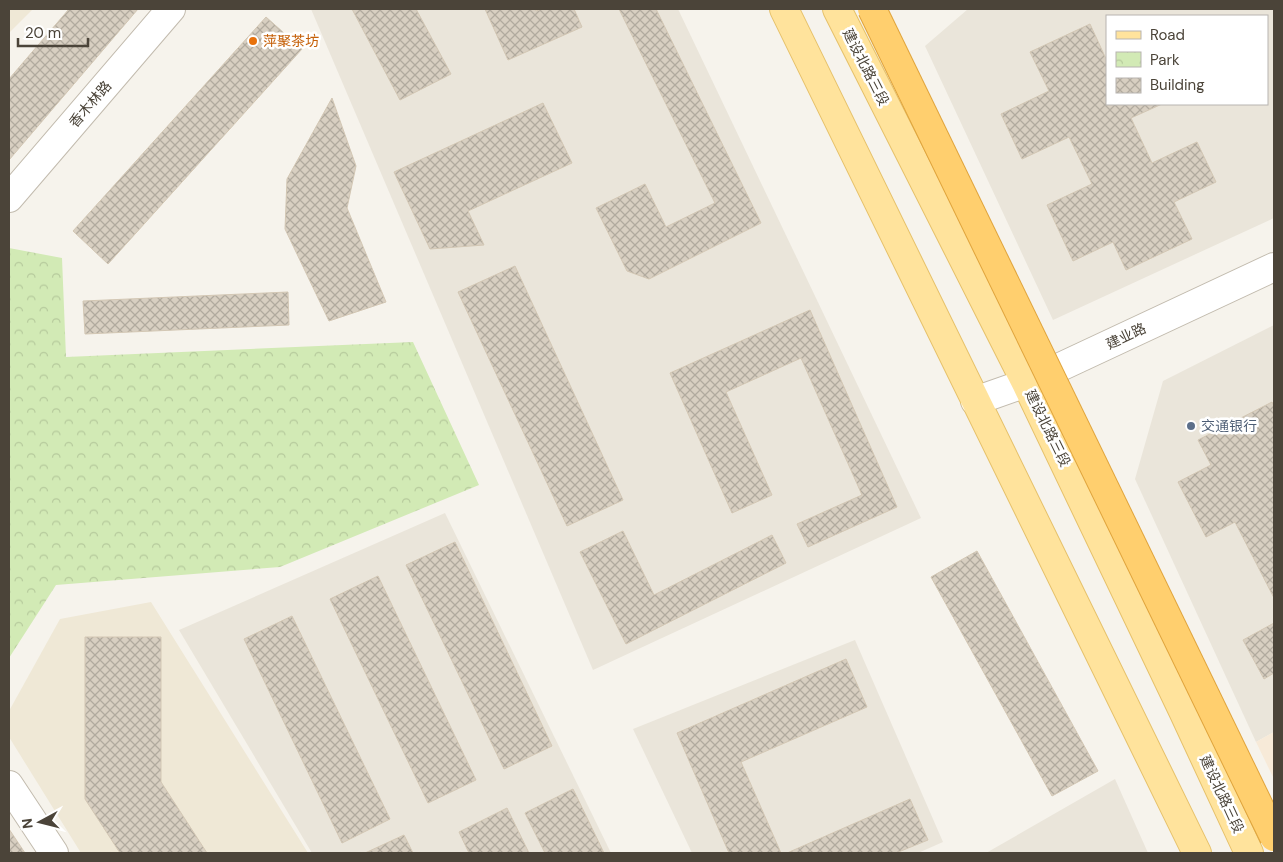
<svg xmlns="http://www.w3.org/2000/svg" width="1283" height="862" viewBox="0 0 1283 862" font-family="'DM Sans','Noto Sans SC',sans-serif">
  <style>
    .residential { fill: #eae5da; fill-rule: evenodd }
    .commercial { fill: #f7ead8 }
    .education { fill: #efe8d6 }
    .park { fill: url(#park-crowns) }
    .building { fill: url(#building-cross-hatch); stroke: #d3c7b4 }
    .lines { fill: none; stroke-linecap: round; stroke-linejoin: round }
    .minor-casing { stroke: #c2bbae; stroke-width: 30 }
    .major-casing { stroke: #e6c16a; stroke-width: 30 }
    .minor { stroke: #fff; stroke-width: 28 }
    .major { stroke: #ffe39c; stroke-width: 28 }
    .highway-bridge-casing { stroke: #e0a43c; stroke-width: 30; stroke-linecap: butt }
    .highway-bridge { stroke: #ffcf6e; stroke-width: 28 }
    .food-dot { fill: #e8710a; stroke: #fff; stroke-width: 2 }
    .service-dot { fill: #5c6f8a; stroke: #fff; stroke-width: 2 }
    .labels { text-anchor: middle; dominant-baseline: central; stroke-width: 5; stroke-linejoin: round; paint-order: stroke }
    .food-label { font-size: 14px; fill: #c56008; stroke: #fff; text-anchor: start }
    .street-label { font-size: 14px; fill: #4b4439; stroke: #fff }
    .service-label { font-size: 14px; fill: #4e5e75; stroke: #fff; text-anchor: start }
  </style>
  <defs>
    <pattern id="park-crowns" width="20" height="18" patternUnits="userSpaceOnUse" patternTransform="scale(1.25)"><rect width="20" height="18" fill="#d2eab5"/><path d="M2 6a3 3 0 1 1 6 0M12 15a3 3 0 1 1 6 0" fill="none" stroke="#b6ca9c"/></pattern>
    <pattern id="building-cross-hatch" width="8" height="8" patternUnits="userSpaceOnUse" patternTransform="scale(1.25)"><rect width="8" height="8" fill="#d8cfc1"/><path d="M0 0l8 8M0 8l8-8" fill="none" stroke="#b1aa9e"/></pattern>
  </defs>
  <rect width="100%" height="100%" fill="#f6f3ec"/>
  <g class="residential">
    <path d="M311,9H678L921,518L593,670Z"/>
    <path d="M968,9H1274V218L1053,320L925,46ZM1107,16H1267V104H1107Z"/>
    <path d="M1274,325V732L1256,742L1135,479L1163,381Z"/>
    <path d="M445,513L611,853H312L179,630Z"/>
    <path d="M855,640L943,842L918,853H692L633,729Z"/>
    <path d="M1115,779L1148,853H986Z"/>
  </g>
  <path class="commercial" d="M1274,732V779L1256,742Z"/>
  <g class="education">
    <path d="M9,9H33L9,33Z"/>
    <path d="M151,602L308,853H81L9,737V711L60,619Z"/>
  </g>
  <path class="park" d="M9,248L62,258L66,357L413,342L479,485L280,567L56,585L9,658Z"/>
  <g class="building">
    <path d="M69,9H138L9,160V79Z"/>
    <path d="M352,9H416L451,74L400,100Z"/>
    <path d="M485,9H535L536,11L542,9H574L582,27L508,60Z"/>
    <path d="M619,9H656L761,223L649,279L627,271L596,208L645,184L666,227L715,203Z"/>
    <path d="M266,17L302,49L108,264L73,231Z"/>
    <path d="M1090,24L1107,61V104H1162L1131,118L1152,163L1197,142L1216,182L1174,202L1192,239L1126,270L1113,242L1073,261L1047,205L1092,184L1069,137L1022,159L1001,114L1049,91L1030,52Z"/>
    <path d="M332,98L356,166L347,208L386,302L329,321L285,229L287,179Z"/>
    <path d="M543,103L572,163L468,211L484,245L430,249L394,172Z"/>
    <path d="M515,266L623,500L567,526L458,292Z"/>
    <path d="M288,292L289,325L85,334L83,301Z"/>
    <path d="M810,310L897,507L808,547L797,524L862,495L801,358L726,392L772,495L732,513L670,373Z"/>
    <path d="M1272,402L1274,406V598L1235,522L1206,537L1178,482L1211,465L1198,440Z"/>
    <path d="M623,531L654,595L772,535L786,563L626,644L580,552Z"/>
    <path d="M455,542L552,746L504,769L406,565Z"/>
    <path d="M977,551L1098,771L1052,796L931,577Z"/>
    <path d="M378,576L476,780L428,803L330,599Z"/>
    <path d="M292,616L390,819L342,843L244,639Z"/>
    <path d="M1274,623V673L1264,679L1243,640Z"/>
    <path d="M85,637H161V782L207,853H120L85,799Z"/>
    <path d="M846,659L867,707L741,762L781,853H729L677,733Z"/>
    <path d="M573,789L604,853H545L525,813Z"/>
    <path d="M910,799L928,840L896,853H787Z"/>
    <path d="M507,808L529,853H469L459,832Z"/>
    <path d="M9,829L25,853H9Z"/>
    <path d="M404,835L413,853H365Z"/>
  </g>
  <g class="lines">
    <g class="minor-casing">
      <g id="minor">
        <path d="M9,198L171,9"/>
        <path d="M975,401L1026,383L1274,267"/>
        <path d="M9,785L54,853"/>
      </g>
    </g>
    <g class="major-casing">
      <g id="major">
        <path d="M784,9L1197,853"/>
        <path d="M837,9L1026,383L1183,711L1249,853"/>
      </g>
    </g>
    <use href="#minor" class="minor"/>
    <use href="#major" class="major"/>
    <g class="highway-bridge-casing">
      <path id="highway-bridge" d="M872,9L1274,837"/>
    </g>
    <use href="#highway-bridge" class="highway-bridge"/>
  </g>
  <circle class="food-dot" cx="253" cy="41" r="5"/>
  <circle class="service-dot" cx="1191" cy="426" r="5"/>
  <g class="labels">
    <g class="food-label">
      <text x="263" y="41">萍聚茶坊</text>
    </g>
    <g class="street-label">
      <text transform="translate(866 67) rotate(63)">建设北路三段</text>
      <text transform="translate(90 104) rotate(-49)">香木林路</text>
      <text transform="translate(1126 336) rotate(-25)">建业路</text>
      <text transform="translate(1048 428) rotate(64)">建设北路三段</text>
      <text transform="translate(1222 794) rotate(65)">建设北路三段</text>
    </g>
    <g class="service-label">
      <text x="1201" y="426">交通银行</text>
    </g>
  </g>
  <rect width="1283" height="862" fill="none" stroke="#4b4439" stroke-width="20"/>
  <rect x="1106" y="15" width="162" height="90" fill="#ffffff" stroke="#b7b4b0"/>
  <rect x="1116" y="31" width="25" height="8" fill="#ffe39c" stroke="#b7b4b0"/>
  <text x="1150" y="40" font-size="15" fill="#4b4439">Road</text>
  <rect x="1116" y="52" width="25" height="15" fill="url(#park-crowns)" stroke="#b7b4b0"/>
  <text x="1150" y="65" font-size="15" fill="#4b4439">Park</text>
  <rect x="1116" y="78" width="25" height="15" fill="url(#building-cross-hatch)" stroke="#b7b4b0"/>
  <text x="1150" y="90" font-size="15" fill="#4b4439">Building</text>
  <g transform="translate(40 822) rotate(263)" stroke="#ffffff" stroke-width="4" paint-order="stroke">
  <path d="M0-4L9 19L0 12L-9 19Z" fill="#4b4439"/>
  <text y="-8" font-size="14" font-weight="bold" text-anchor="middle" fill="#4b4439">N</text>
  </g>
  <path d="M18 38v8h70v-8" fill="none" stroke="#4b4439" stroke-width="2.5"/>
  <text x="25" y="38" font-size="15" fill="#4b4439" stroke="#ffffff" stroke-width="4" paint-order="stroke">20 m</text>
</svg>
